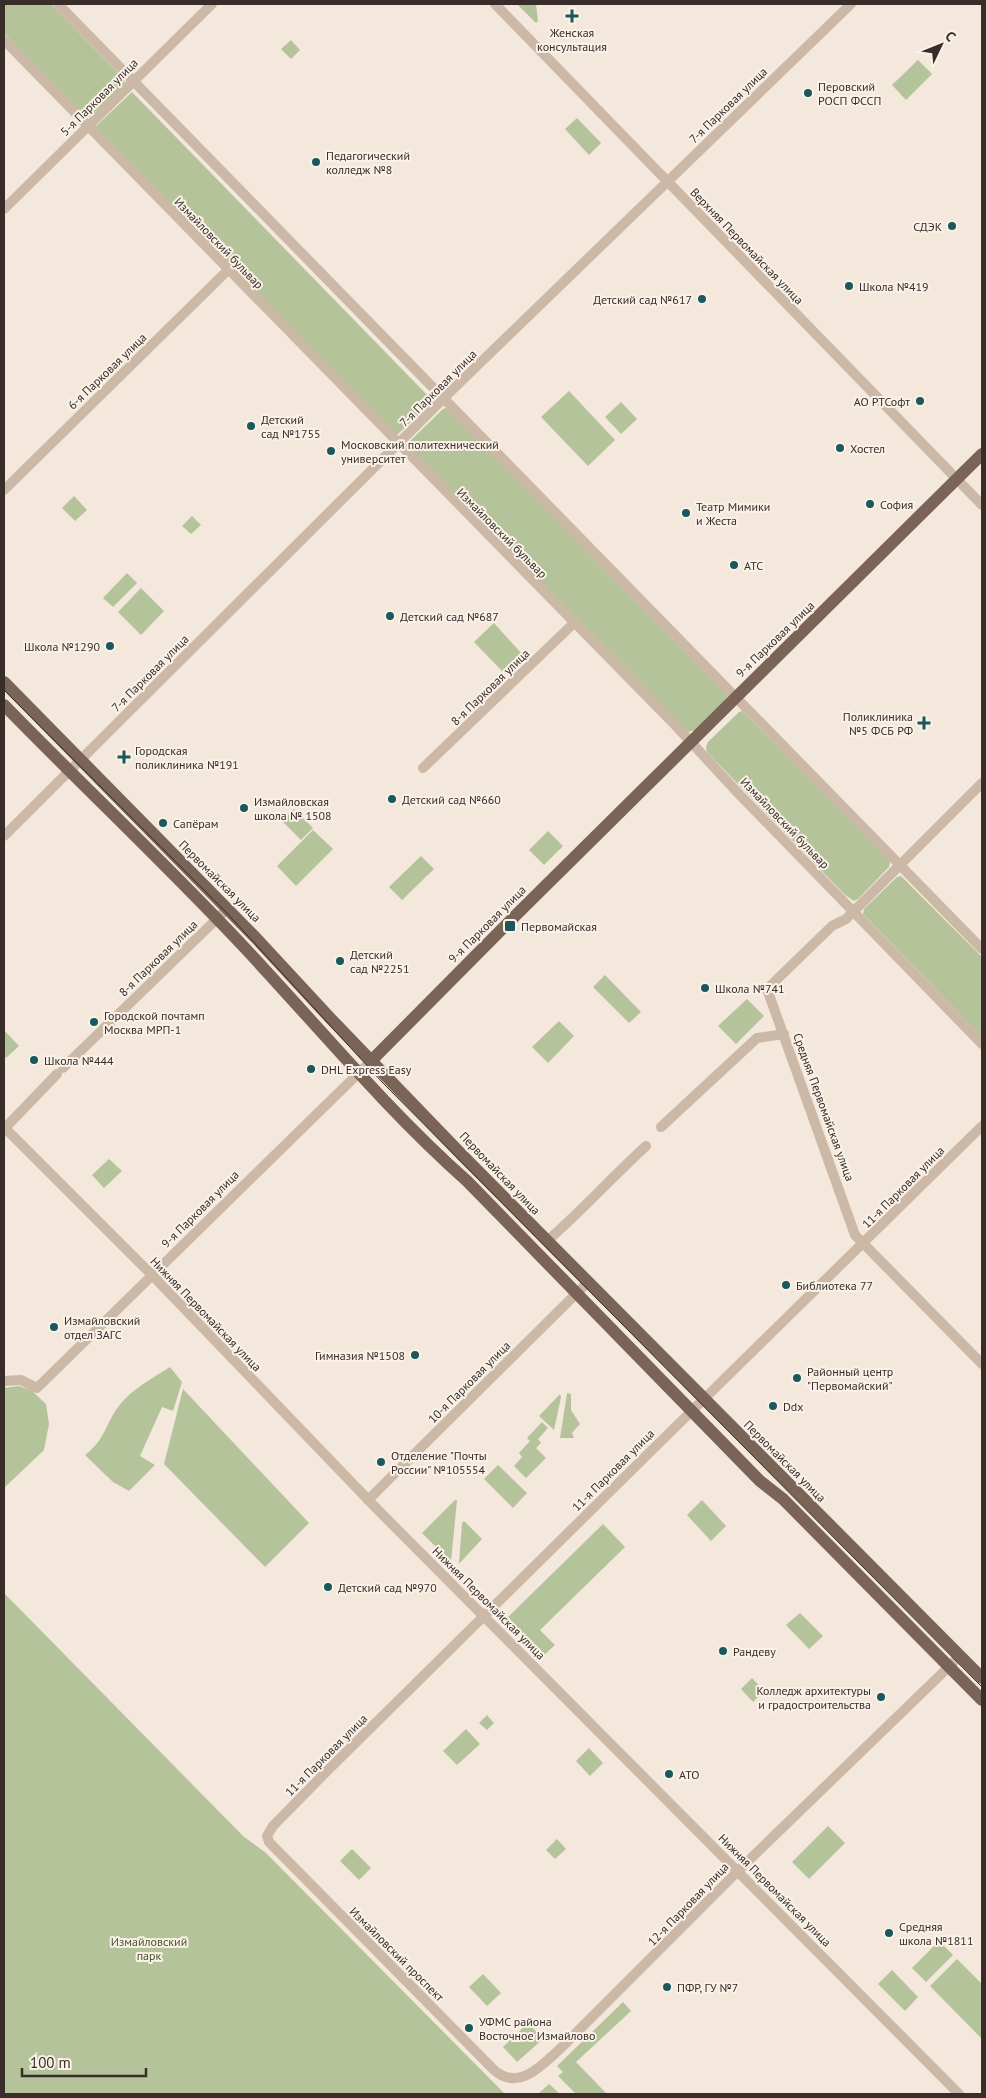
<svg xmlns="http://www.w3.org/2000/svg" width="986" height="2098" viewBox="0 0 986 2098" font-family="'PT Sans',sans-serif">
  <style>
    .green { fill: #b5c39a }
    .lines { fill: none; stroke-linecap: round; stroke-linejoin: round }
    .minor { stroke: #ccb8a6; stroke-width: 10 }
    .major { stroke: #7a6458; stroke-width: 12 }
    .tram { stroke: #382d28; stroke-width: 1 }
    .poi-dot { fill: #1b575b; stroke: #faf2e8; stroke-width: 2 }
    .labels { text-anchor: middle; dominant-baseline: central; stroke-width: 4; stroke-linejoin: round; paint-order: stroke }
    .poi-label { font-size: 12px; fill: #382d28; stroke: #faf2e8; text-anchor: start }
    .street-label { font-size: 12px; fill: #382d28; stroke: #faf2e8 }
    .park-label { font-size: 12px; fill: #46572a; stroke: #faf2e8 }
  </style>
  <rect width="100%" height="100%" fill="#f3e8db"/>
  <g class="green">
    <path d="M4,4H51L125,80L124,85L91,116L86,117L4,33Z"/>
    <path d="M517,4H536L538,21L536,23Z"/>
    <path d="M291,40L300,50L291,59L281,49Z"/>
    <path d="M918,60L932,74L906,100L892,85Z"/>
    <path d="M132,92L433,401L397,435L94,128Z"/>
    <path d="M577,118L601,143L589,155L565,129Z"/>
    <path d="M569,391L615,440L588,466L541,417Z"/>
    <path d="M621,402L637,419L621,434L605,417Z"/>
    <path d="M447,408L728,696L726,700L695,730L688,732L409,448L410,441L443,409Z"/>
    <path d="M74,496L87,510L75,521L62,508Z"/>
    <path d="M192,516L201,525L191,534L182,526Z"/>
    <path d="M127,573L137,583L113,607L103,598Z"/>
    <path d="M141,588L164,611L141,635L118,612Z"/>
    <path d="M494,623L523,655L504,673L474,642Z"/>
    <path d="M742,711L888,858L890,863L889,867L858,899L854,901L845,895L707,752L706,747L708,742L739,712Z"/>
    <path d="M294,809L313,828L301,840L282,821Z"/>
    <path d="M313,830L333,849L296,886L277,866Z"/>
    <path d="M548,831L563,846L544,865L529,850Z"/>
    <path d="M421,856L434,869L402,900L389,887Z"/>
    <path d="M901,876L982,957V1037L863,914L864,909L897,877Z"/>
    <path d="M605,975L641,1012L629,1023L593,987Z"/>
    <path d="M747,999L764,1016L736,1044L718,1026Z"/>
    <path d="M559,1021L574,1036L548,1063L532,1047Z"/>
    <path d="M4,1030L19,1046L6,1058L4,1055Z"/>
    <path d="M109,1159L122,1171L104,1188L92,1175Z"/>
    <path d="M170,1367L182,1382L173,1411L162,1407L140,1456L155,1465L129,1491L113,1482L85,1455C105,1440 105,1425 118,1407C132,1389 151,1379 170,1367Z"/>
    <path d="M19,1386L31,1390L46,1404L49,1424L44,1450L4,1488V1388Z"/>
    <path d="M183,1389L309,1523L265,1567L164,1464Z"/>
    <path d="M567,1393L571,1394V1410L580,1424L572,1433L574,1438H560Z"/>
    <path d="M560,1394L561,1397L554,1430L539,1416Z"/>
    <path d="M542,1422L548,1428L538,1439L541,1443L536,1448L546,1458L526,1478L514,1466L522,1457L519,1453L530,1441L527,1438Z"/>
    <path d="M498,1465L527,1493L513,1508L484,1479Z"/>
    <path d="M455,1500H457L451,1562L422,1533Z"/>
    <path d="M702,1500L726,1526L711,1541L687,1515Z"/>
    <path d="M464,1521L482,1539L459,1564L462,1523Z"/>
    <path d="M603,1524L625,1547L540,1630L555,1645L543,1656L506,1619Z"/>
    <path d="M4,1593L244,1837L265,1852L505,2094H4Z"/>
    <path d="M800,1613L823,1636L809,1649L786,1625Z"/>
    <path d="M752,1678L764,1691L753,1702L741,1689Z"/>
    <path d="M487,1715L494,1723L487,1730L479,1723Z"/>
    <path d="M466,1729L480,1744L457,1765L443,1751Z"/>
    <path d="M589,1748L603,1763L590,1776L576,1761Z"/>
    <path d="M828,1826L845,1843L809,1879L792,1862Z"/>
    <path d="M557,1839L566,1849L555,1859L546,1850Z"/>
    <path d="M352,1849L371,1868L359,1880L340,1861Z"/>
    <path d="M939,1941L953,1955L926,1982L912,1968Z"/>
    <path d="M957,1959L982,1984L981,2038L930,1986Z"/>
    <path d="M892,1970L918,1997L905,2011L878,1984Z"/>
    <path d="M483,1974L501,1993L487,2006L469,1987Z"/>
    <path d="M623,2002L631,2011L576,2062L607,2094H576L558,2076L563,2072L557,2066Z"/>
    <path d="M528,2023L543,2039L517,2062L503,2047Z"/>
    <path d="M549,2084L560,2094H538Z"/>
  </g>
  <g class="lines">
    <g class="minor">
      <path d="M58,4L982,949"/>
      <path d="M495,4L982,505"/>
      <path d="M4,40L677,727L738,793L982,1044"/>
      <path d="M4,209L212,4"/>
      <path d="M4,490L228,270"/>
      <path d="M423,768L574,623"/>
      <path d="M982,783L846,919L832,926L767,989L855,1235L982,1364"/>
      <path d="M4,836L451,391L851,4"/>
      <path d="M63,1068L228,908"/>
      <path d="M4,1127L152,1275L378,1510L959,2094"/>
      <path d="M661,1127L757,1038L784,1034"/>
      <path d="M5,1128L57,1074"/>
      <path d="M547,1241C582,1211 612,1177 646,1146"/>
      <path d="M4,1381L21,1380L37,1388L371,1061"/>
      <path d="M368,1500L588,1282"/>
      <path d="M960,1656L746,1863L561,2048C542,2065 519,2092 494,2070L269,1842L267,1836L273,1826L326,1772L652,1450L982,1126"/>
    </g>
    <g class="major">
      <path d="M4,682L256,938L331,1019L462,1155L982,1678"/>
      <path d="M4,705C83,786 166,864 243,946C317,1025 386,1109 467,1181L760,1481L783,1499L982,1700"/>
      <path d="M371,1061L515,916L982,454"/>
    </g>
    <path class="tram" d="M4,690L225,911L382,1082L982,1687"/>
  </g>
  <g class="poi-dot">
    <path d="M569.5 8.5h5v5h5v5h-5v5h-5v-5h-5v-5h5z"/>
    <circle cx="808" cy="93" r="5"/>
    <circle cx="316" cy="162" r="5"/>
    <circle cx="952" cy="226" r="5"/>
    <circle cx="849" cy="286" r="5"/>
    <circle cx="702" cy="299" r="5"/>
    <circle cx="920" cy="401" r="5"/>
    <circle cx="251" cy="426" r="5"/>
    <circle cx="840" cy="448" r="5"/>
    <circle cx="331" cy="451" r="5"/>
    <circle cx="870" cy="504" r="5"/>
    <circle cx="686" cy="513" r="5"/>
    <circle cx="734" cy="565" r="5"/>
    <circle cx="390" cy="616" r="5"/>
    <circle cx="110" cy="646" r="5"/>
    <path d="M921.5 715.5h5v5h5v5h-5v5h-5v-5h-5v-5h5z"/>
    <path d="M121.5 749.5h5v5h5v5h-5v5h-5v-5h-5v-5h5z"/>
    <circle cx="392" cy="799" r="5"/>
    <circle cx="244" cy="808" r="5"/>
    <circle cx="163" cy="823" r="5"/>
    <rect x="504" y="920" width="12" height="12" rx="2.5"/>
    <circle cx="340" cy="961" r="5"/>
    <circle cx="705" cy="988" r="5"/>
    <circle cx="94" cy="1022" r="5"/>
    <circle cx="34" cy="1060" r="5"/>
    <circle cx="311" cy="1069" r="5"/>
    <circle cx="786" cy="1285" r="5"/>
    <circle cx="54" cy="1327" r="5"/>
    <circle cx="415" cy="1355" r="5"/>
    <circle cx="797" cy="1378" r="5"/>
    <circle cx="773" cy="1406" r="5"/>
    <circle cx="381" cy="1462" r="5"/>
    <circle cx="328" cy="1587" r="5"/>
    <circle cx="723" cy="1651" r="5"/>
    <circle cx="881" cy="1697" r="5"/>
    <circle cx="669" cy="1774" r="5"/>
    <circle cx="889" cy="1933" r="5"/>
    <circle cx="667" cy="1987" r="5"/>
    <circle cx="469" cy="2028" r="5"/>
  </g>
  <g class="labels">
    <g class="poi-label">
      <text x="572" y="32" text-anchor="middle">Женская<tspan x="572" dy="14">консультация</tspan></text>
      <text x="818" y="86">Перовский<tspan x="818" dy="14">РОСП ФССП</tspan></text>
      <text x="326" y="155">Педагогический<tspan x="326" dy="14">колледж №8</tspan></text>
      <text x="942" y="226" text-anchor="end">СДЭК</text>
      <text x="859" y="286">Школа №419</text>
      <text x="692" y="299" text-anchor="end">Детский сад №617</text>
      <text x="910" y="401" text-anchor="end">АО РТСофт</text>
      <text x="261" y="419">Детский<tspan x="261" dy="14">сад №1755</tspan></text>
      <text x="341" y="444">Московский политехнический<tspan x="341" dy="14">университет</tspan></text>
      <text x="850" y="448">Хостел</text>
      <text x="880" y="504">София</text>
      <text x="696" y="506">Театр Мимики<tspan x="696" dy="14">и Жеста</tspan></text>
      <text x="744" y="565">АТС</text>
      <text x="400" y="616">Детский сад №687</text>
      <text x="100" y="646" text-anchor="end">Школа №1290</text>
      <text x="913" y="716" text-anchor="end">Поликлиника<tspan x="913" dy="14">№5 ФСБ РФ</tspan></text>
      <text x="135" y="750">Городская<tspan x="135" dy="14">поликлиника №191</tspan></text>
      <text x="402" y="799">Детский сад №660</text>
      <text x="254" y="801">Измайловская<tspan x="254" dy="14">школа № 1508</tspan></text>
      <text x="173" y="823">Сапёрам</text>
      <text x="521" y="926">Первомайская</text>
      <text x="350" y="954">Детский<tspan x="350" dy="14">сад №2251</tspan></text>
      <text x="715" y="988">Школа №741</text>
      <text x="104" y="1015">Городской почтамп<tspan x="104" dy="14">Москва МРП-1</tspan></text>
      <text x="44" y="1060">Школа №444</text>
      <text x="321" y="1069">DHL Express Easy</text>
      <text x="796" y="1285">Библиотека 77</text>
      <text x="64" y="1320">Измайловский<tspan x="64" dy="14">отдел ЗАГС</tspan></text>
      <text x="405" y="1355" text-anchor="end">Гимназия №1508</text>
      <text x="807" y="1371">Районный центр<tspan x="807" dy="14">"Первомайский"</tspan></text>
      <text x="783" y="1406">Ddx</text>
      <text x="391" y="1455">Отделение "Почты<tspan x="391" dy="14">России" №105554</tspan></text>
      <text x="338" y="1587">Детский сад №970</text>
      <text x="733" y="1651">Рандеву</text>
      <text x="871" y="1690" text-anchor="end">Колледж архитектуры<tspan x="871" dy="14">и градостроительства</tspan></text>
      <text x="679" y="1774">АТО</text>
      <text x="899" y="1926">Средняя<tspan x="899" dy="14">школа №1811</tspan></text>
      <text x="677" y="1987">ПФР, ГУ №7</text>
      <text x="479" y="2021">УФМС района<tspan x="479" dy="14">Восточное Измайлово</tspan></text>
    </g>
    <g class="street-label">
      <text transform="translate(99 97) rotate(-45)">5-я Парковая улица</text>
      <text transform="translate(728 105) rotate(-44)">7-я Парковая улица</text>
      <text transform="translate(219 243) rotate(46)">Измайловский бульвар</text>
      <text transform="translate(747 246) rotate(46)">Верхняя Первомайская улица</text>
      <text transform="translate(107 371) rotate(-44)">6-я Парковая улица</text>
      <text transform="translate(438 388) rotate(-45)">7-я Парковая улица</text>
      <text transform="translate(502 533) rotate(45)">Измайловский бульвар</text>
      <text transform="translate(775 639) rotate(-44)">9-я Парковая улица</text>
      <text transform="translate(150 673) rotate(-45)">7-я Парковая улица</text>
      <text transform="translate(490 687) rotate(-44)">8-я Парковая улица</text>
      <text transform="translate(785 823) rotate(46)">Измайловский бульвар</text>
      <text transform="translate(220 881) rotate(45)">Первомайская улица</text>
      <text transform="translate(487 924) rotate(-45)">9-я Парковая улица</text>
      <text transform="translate(158 958) rotate(-44)">8-я Парковая улица</text>
      <text transform="translate(824 1107) rotate(70)">Средняя Первомайская улица</text>
      <text transform="translate(500 1173) rotate(46)">Первомайская улица</text>
      <text transform="translate(903 1187) rotate(-45)">11-я Парковая улица</text>
      <text transform="translate(200 1209) rotate(-45)">9-я Парковая улица</text>
      <text transform="translate(206 1314) rotate(46)">Нижняя Первомайская улица</text>
      <text transform="translate(469 1382) rotate(-45)">10-я Парковая улица</text>
      <text transform="translate(785 1461) rotate(45)">Первомайская улица</text>
      <text transform="translate(613 1470) rotate(-45)">11-я Парковая улица</text>
      <text transform="translate(489 1603) rotate(45)">Нижняя Первомайская улица</text>
      <text transform="translate(326 1755) rotate(-45)">11-я Парковая улица</text>
      <text transform="translate(775 1890) rotate(45)">Нижняя Первомайская улица</text>
      <text transform="translate(688 1904) rotate(-46)">12-я Парковая улица</text>
      <text transform="translate(397 1954) rotate(45)">Измайловский проспект</text>
    </g>
    <g class="park-label">
      <text x="149" y="1941">Измайловский<tspan x="149" dy="14">парк</tspan></text>
    </g>
  </g>
  <rect width="986" height="2098" fill="none" stroke="#382d28" stroke-width="10"/>
  <g transform="translate(941 45) rotate(47)" stroke="#faf2e8" stroke-width="4" paint-order="stroke">
  <path d="M0-4L9 19L0 12L-9 19Z" fill="#382d28"/>
  <text y="-8" font-size="14" font-weight="bold" text-anchor="middle" fill="#382d28">С</text>
  </g>
  <path d="M22 2068v8h124v-8" fill="none" stroke="#382d28" stroke-width="2.5"/>
  <text x="30" y="2068" font-size="15" fill="#382d28" stroke="#faf2e8" stroke-width="4" paint-order="stroke">100 m</text>
</svg>
